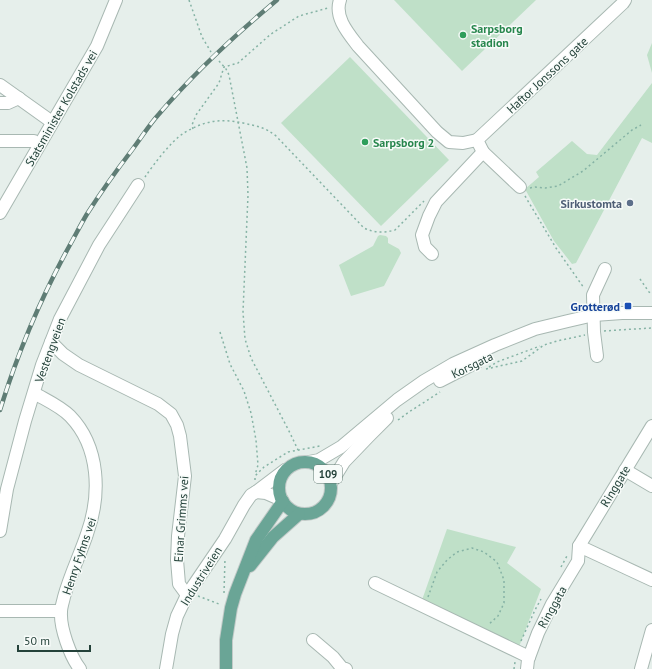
<svg xmlns="http://www.w3.org/2000/svg" width="652" height="669" viewBox="0 0 652 669" font-family="'PT Sans',sans-serif">
  <style>
    .green { fill: #bfe0c8 }
    .lines { fill: none; stroke-linecap: round; stroke-linejoin: round }
    .minor-casing { stroke: #a8b8b2; stroke-width: 14 }
    .major-casing { stroke: #c2cac8; stroke-width: 14 }
    .path { stroke: #86b3a5; stroke-width: 1.5; stroke-dasharray: 2 3; stroke-linecap: butt }
    .minor { stroke: #fff; stroke-width: 12 }
    .major { stroke: #6aa596; stroke-width: 12 }
    .rail-casing { stroke: #5f7d75; stroke-width: 4.5 }
    .rail { stroke: #f7fbf9; stroke-width: 3; stroke-dasharray: 9; stroke-linecap: butt }
    .leisure-dot { fill: #2e9e5b; stroke: #f7fbf9; stroke-width: 1.5 }
    .service-dot { fill: #5c6f8a; stroke: #f7fbf9; stroke-width: 1.5 }
    .transit-dot { fill: #1a4fb4; stroke: #f7fbf9; stroke-width: 1.5 }
    .labels { text-anchor: middle; dominant-baseline: central; stroke-width: 3; stroke-linejoin: round; paint-order: stroke }
    .shield { fill: #f7fbf9; stroke: #637a73; stroke-width: 1 }
    .shield-label { font-size: 11px; font-weight: bold; fill: #24423a }
    .leisure-label { font-size: 12px; font-weight: bold; fill: #27864d; stroke: #f7fbf9; text-anchor: start }
    .street-label { font-size: 12px; fill: #24423a; stroke: #f7fbf9 }
    .service-label { font-size: 12px; font-weight: bold; fill: #4e5e75; stroke: #f7fbf9; text-anchor: end }
    .transit-label { font-size: 12px; font-weight: bold; fill: #164399; stroke: #f7fbf9; text-anchor: end }
  </style>
  <rect width="100%" height="100%" fill="#e6efeb"/>
  <g class="green">
    <path d="M394,0H536L462,71Z"/>
    <path d="M652,43V73L647,55Z"/>
    <path d="M350,57L449,160L381,226L281,123Z"/>
    <path d="M652,83V143L642,138L576,263L572,264L554,241L525,189L539,177L536,172L572,141L587,154L597,155Z"/>
    <path d="M380,235L386,236L388,238V243L399,249L401,253L384,286L351,296L339,265L373,246L378,236Z"/>
    <path d="M447,529L516,547L507,563L541,589L517,652L422,600Z"/>
  </g>
  <g class="lines">
    <g class="minor-casing">
      <g id="minor">
        <path d="M340,0C334,17 348,33 358,46L437,132L449,142L463,143L477,140"/>
        <path d="M0,85L52,122"/>
        <path d="M0,103H8L19,98"/>
        <path d="M0,141H34"/>
        <path d="M483,152L477,140L623,3L625,0"/>
        <path d="M0,213L97,46L116,0"/>
        <path d="M432,254L425,247L422,235L429,216L436,202L483,152L520,187"/>
        <path d="M51,342L63,354L79,365L158,404L171,414L177,425L180,436L185,476L178,536L177,560L179,584L187,595"/>
        <path d="M597,356L594,332L593,295L605,269"/>
        <path d="M440,381L477,362"/>
        <path d="M34,393C46,400 60,406 70,416C100,447 101,495 87,534C80,555 70,575 64,597C63,602 61,607 61,612C60,628 70,656 80,669"/>
        <path d="M309,462L319,460L341,447L397,400L424,381L453,364L495,345L535,329L568,321L594,315L622,313H652"/>
        <path d="M625,470L652,486"/>
        <path d="M331,483L344,462L369,436L387,418"/>
        <path d="M256,492L266,493L282,500"/>
        <path d="M0,531L7,489L25,421L42,365L60,319L99,245L138,185"/>
        <path d="M579,546L652,580"/>
        <path d="M375,583L529,657"/>
        <path d="M0,611H61"/>
        <path d="M313,640L333,657L342,668L346,669"/>
        <path d="M166,669L172,634L177,616L187,595L225,539L244,505L251,495L256,492L285,470"/>
        <path d="M527,669L528,660L538,633L552,604L578,561L579,546L652,426"/>
        <path d="M641,669L652,630"/>
      </g>
    </g>
    <g class="major-casing">
      <g id="major">
        <circle cx="305" cy="488" r="26"/>
        <path d="M250,566L273,537L299,514"/>
        <path d="M226,669V640L231,608L235,594L256,540L283,501"/>
      </g>
    </g>
    <g class="path">
      <path d="M189,0L202,37L211,52"/>
      <path d="M219,61L226,69L229,75L247,168L248,195L243,312L245,339L251,358L290,433L298,450"/>
      <path d="M193,129L192,125L196,115L219,83L223,70L224,67L238,63L271,34L299,16L328,8"/>
      <path d="M145,177C154,164 171,141 184,133C203,121 221,118 243,123C256,126 265,127 276,136L364,228C374,233 384,233 395,230L424,201"/>
      <path d="M530,188L535,187L545,188L558,186L583,171L632,130L641,125"/>
      <path d="M525,196L556,248L584,288"/>
      <path d="M640,279L649,292L652,294"/>
      <path d="M604,331L618,330L652,328"/>
      <path d="M220,332L230,364L244,391L251,413L256,440L258,465L255,475"/>
      <path d="M489,367L497,362L540,346"/>
      <path d="M486,369L522,361L544,345L557,341L585,335"/>
      <path d="M398,420L409,412L440,392"/>
      <path d="M255,480V476L264,467L288,452L320,446"/>
      <path d="M561,567L567,556"/>
      <path d="M224,593L225,558"/>
      <path d="M198,596L219,604"/>
      <path d="M428,597L437,572L447,560L457,552L472,548L484,552L497,562L504,580V603L498,616L488,625"/>
      <path d="M521,641L535,610L541,599"/>
      <path d="M514,669L515,662"/>
    </g>
    <use href="#minor" class="minor"/>
    <use href="#major" class="major"/>
    <g class="rail-casing">
      <path id="rail" d="M0,410C18,352 41,297 71,243C76,234 81,224 87,214C101,192 116,171 132,150C141,138 149,125 159,114C195,72 235,35 277,0"/>
    </g>
    <use href="#rail" class="rail"/>
  </g>
  <g class="leisure-dot">
    <circle cx="463" cy="35" r="4"/>
    <circle cx="365" cy="142" r="4"/>
  </g>
  <circle class="service-dot" cx="630" cy="203" r="4"/>
  <rect class="transit-dot" x="624" y="302" width="8" height="8" rx="2"/>
  <g class="labels">
    <rect class="shield" x="314" y="465" width="28" height="18" rx="3"/>
    <g class="shield-label">
      <text x="328" y="474">109</text>
    </g>
    <g class="leisure-label">
      <text x="471" y="28">Sarpsborg<tspan x="471" dy="14">stadion</tspan></text>
      <text x="373" y="142">Sarpsborg 2</text>
    </g>
    <g class="street-label">
      <text transform="translate(547 75) rotate(-43)">Haftor Jonssons gate</text>
      <text transform="translate(61 108) rotate(-60)">Statsminister Kolstads vei</text>
      <text transform="translate(50 350) rotate(-70)">Vestengveien</text>
      <text transform="translate(472 365) rotate(-26)">Korsgata</text>
      <text transform="translate(615 486) rotate(-59)">Ringgate</text>
      <text transform="translate(181 519) rotate(-86)">Einar Grimms vei</text>
      <text transform="translate(79 556) rotate(-71)">Henry Fyhns vei</text>
      <text transform="translate(201 576) rotate(-58)">Industriveien</text>
      <text transform="translate(552 607) rotate(-61)">Ringgata</text>
    </g>
    <g class="service-label">
      <text x="622" y="203">Sirkustomta</text>
    </g>
    <g class="transit-label">
      <text x="620" y="306">Grotterød</text>
    </g>
  </g>
  <path d="M18 645v6h72v-6" fill="none" stroke="#24423a" stroke-width="2"/>
  <text x="24" y="645" font-size="12" fill="#24423a" stroke="#f7fbf9" stroke-width="3" paint-order="stroke">50 m</text>
</svg>
